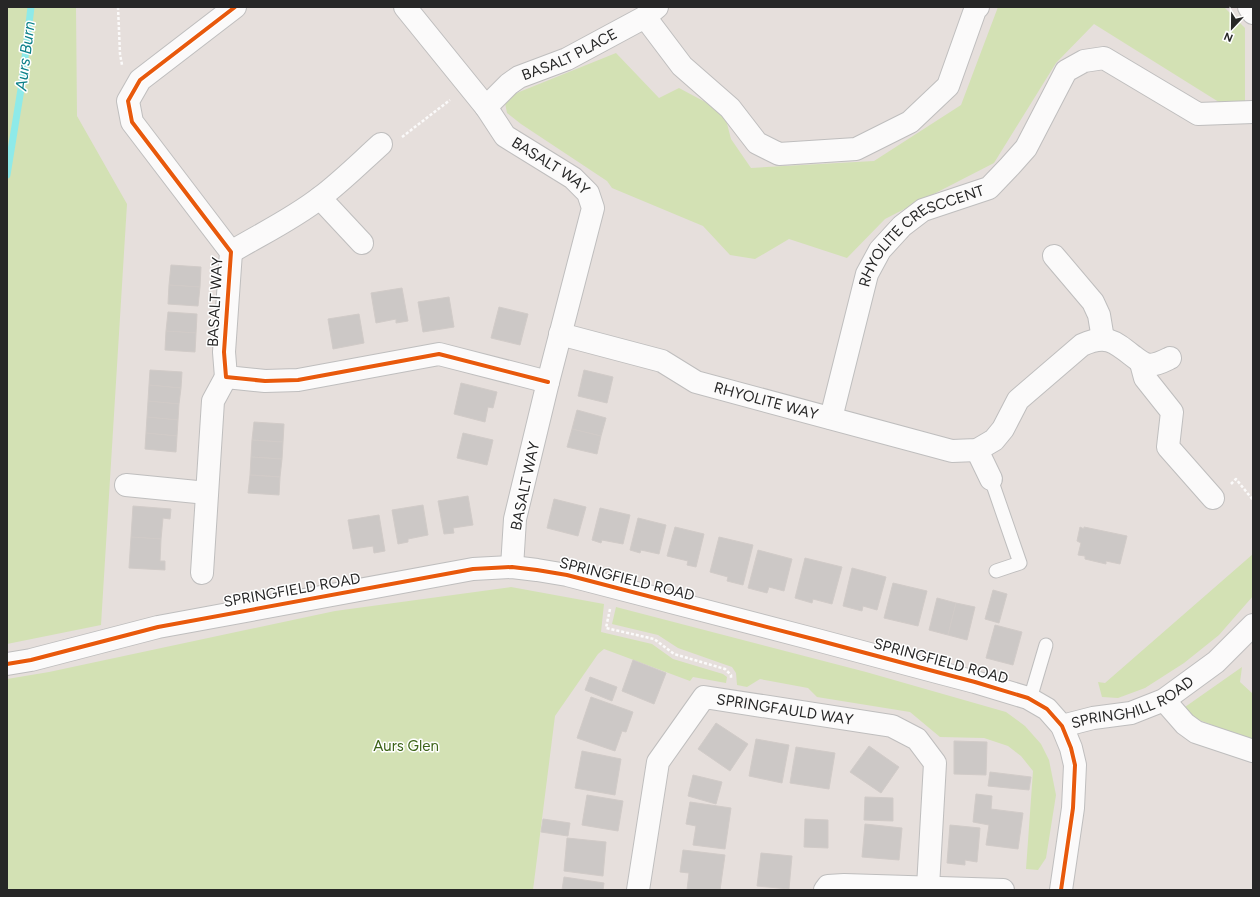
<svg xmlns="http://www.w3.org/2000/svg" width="1260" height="897" viewBox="0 0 1260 897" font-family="Figtree,sans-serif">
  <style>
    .green { fill: #d3e1b4 }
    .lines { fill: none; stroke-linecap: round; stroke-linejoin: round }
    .stream { stroke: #8eeae9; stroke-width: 7 }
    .building { fill: #ccc8c6; stroke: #d1cbc8 }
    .lane-casing { stroke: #bfbebe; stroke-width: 15 }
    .street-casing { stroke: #bfbebe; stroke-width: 24 }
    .secondary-casing { stroke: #bfbebe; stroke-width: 24 }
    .path { stroke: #fbfafa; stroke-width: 2.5; stroke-dasharray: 3 2; stroke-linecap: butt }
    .lane { stroke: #fbfafa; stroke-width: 13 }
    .street { stroke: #fbfafa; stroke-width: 22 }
    .secondary { stroke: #fbfafa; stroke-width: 22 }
    .cycleway-casing { stroke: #fff; stroke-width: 6 }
    .cycleway { stroke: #e8590c; stroke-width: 4 }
    .labels { text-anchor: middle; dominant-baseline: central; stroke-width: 3; stroke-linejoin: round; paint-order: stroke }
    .street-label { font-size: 15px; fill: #272727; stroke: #fff }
    .park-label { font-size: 15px; fill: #3c6318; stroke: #fff }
    .water-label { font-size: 16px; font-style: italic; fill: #0c8089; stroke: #fff }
  </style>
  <rect width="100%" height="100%" fill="#e6dfdc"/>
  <g class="green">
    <path d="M7,7H76L77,116L127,204L101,625L7,644Z"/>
    <path d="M998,7H1224L1245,28V103L1222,104L1094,24L1056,63L994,163L885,219L847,258L789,239L755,259L730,255L703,226L612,188L607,181L521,124L507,113L504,98L616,53L659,98L679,88L724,112L731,139L751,168L874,161L961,105Z"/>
    <path d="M1253,554V596L1219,635L1184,663L1145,688L1118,698L1102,697L1098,682L1105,683Z"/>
    <path d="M511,587L604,604L601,632L652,644L673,659L723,674L727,677L726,683L693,677L690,681L604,649L598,654L555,716L533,890H7V679L49,672L335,611Z"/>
    <path d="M616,607L866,672L1006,712L1025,726L1041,744L1049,760L1056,795L1046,858L1038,870L1026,869L1033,771L1021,756L1008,746L984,738L940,737L910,712L817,697L808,688L760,679L747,687L737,685L736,673L732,667L678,648L658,635L612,624Z"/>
    <path d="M1242,667L1240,682L1253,694V741L1194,718L1185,707Z"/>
  </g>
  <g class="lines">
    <path class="stream" d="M7,175L22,83L31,7"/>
  </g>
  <g class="building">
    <path d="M171,265L201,267L200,287L169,285Z"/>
    <path d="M169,285L200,287L198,306L168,304Z"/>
    <path d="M402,288L408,321L396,323V319L376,323L371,293Z"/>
    <path d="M449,297L454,327L423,332L418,302Z"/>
    <path d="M499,307L528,314L520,345L491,338Z"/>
    <path d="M168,312L197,314L196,333L166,331Z"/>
    <path d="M359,314L364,343L333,349L328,319Z"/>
    <path d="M166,331L196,333L195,352L165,350Z"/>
    <path d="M150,370L182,372L181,388L149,385Z"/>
    <path d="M584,370L613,377L607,403L578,396Z"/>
    <path d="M461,383L497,392L493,408L488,407L485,422L454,414Z"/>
    <path d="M149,385L181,388L179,404L148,401Z"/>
    <path d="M148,401L179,404L178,420L147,417Z"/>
    <path d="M577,410L606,418L601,436L572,429Z"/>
    <path d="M147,417L178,420L177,436L146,433Z"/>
    <path d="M254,422L284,424L283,442L252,440Z"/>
    <path d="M572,429L601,436L597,454L567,447Z"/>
    <path d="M146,433L177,436L176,452L145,449Z"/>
    <path d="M463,433L493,440L487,465L457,458Z"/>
    <path d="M252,440L283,442L282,459L251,457Z"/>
    <path d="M251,457L282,459L280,477L250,475Z"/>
    <path d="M250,475L280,477L279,495L248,493Z"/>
    <path d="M468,496L473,525L453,528L454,533L444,534L438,501Z"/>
    <path d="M554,499L586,507L578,536L547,528Z"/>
    <path d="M423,505L428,535L408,539V542L398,544L392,510Z"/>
    <path d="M133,506L171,509L170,519L163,518L161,539L131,537Z"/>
    <path d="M600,508L630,515L623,544L602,540L601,543L592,540Z"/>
    <path d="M379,515L385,551L374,553L373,546L353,549L348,520Z"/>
    <path d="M638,518L666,525L659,554L641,550L640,553L630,550Z"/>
    <path d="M675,527L704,534L696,567L687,565L688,561L667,556Z"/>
    <path d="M1080,527L1084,529V527L1127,536L1120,564L1106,561V564L1085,559V556L1078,555L1081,543L1077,541Z"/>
    <path d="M131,537L161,539L160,561H165V570L129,568Z"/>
    <path d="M719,537L753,545L743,585L727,581L728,577L710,572Z"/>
    <path d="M758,550L792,559L784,591L769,587L767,593L748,588Z"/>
    <path d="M805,558L842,567L832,604L813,599L812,603L795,598Z"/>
    <path d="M852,568L886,577L877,610L863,606L862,611L843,606Z"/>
    <path d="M893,583L927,591L918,626L884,618Z"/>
    <path d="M993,590L1007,594L999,623L985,619Z"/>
    <path d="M937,598L956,603L948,635L929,630Z"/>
    <path d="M956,603L975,607L967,640L948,635Z"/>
    <path d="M995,625L1022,632L1013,665L986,658Z"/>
    <path d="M633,660L666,673L654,704L622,691Z"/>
    <path d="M590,677L617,687L612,701L585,690Z"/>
    <path d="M591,697L633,712L626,732L622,731L615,751L577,738Z"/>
    <path d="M716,723L748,744L730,771L698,749Z"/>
    <path d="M756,739L789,745L782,783L749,776Z"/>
    <path d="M954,741L987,742L986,775L954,774Z"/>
    <path d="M869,746L899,767L881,793L850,772Z"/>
    <path d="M796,747L835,753L829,789L790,783Z"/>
    <path d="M582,751L621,759L615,795L575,788Z"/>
    <path d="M990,772L1031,777L1029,790L988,786Z"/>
    <path d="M693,775L722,782L716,804L688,796Z"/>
    <path d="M976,794L992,796L991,809L1023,813L1018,849L986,845L989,825L973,822Z"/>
    <path d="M587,795L623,801L618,831L582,825Z"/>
    <path d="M865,797L893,798V821L864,820Z"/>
    <path d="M690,802L731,808L725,849L693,845L696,826L686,824Z"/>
    <path d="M543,819L570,823L568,836L541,832Z"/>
    <path d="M805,819L828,820V848L804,847Z"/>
    <path d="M865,824L902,828L899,860L862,857Z"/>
    <path d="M950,825L980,828L977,862L965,860V865L947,863Z"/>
    <path d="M567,838L606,842L603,876L564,871Z"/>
    <path d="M683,850L725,855L720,890H687L689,873L680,872Z"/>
    <path d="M761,853L792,856L789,889L757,886Z"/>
    <path d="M564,877L604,883L603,890H562Z"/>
  </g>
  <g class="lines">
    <g class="lane-casing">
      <g id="lane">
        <path d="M991,479L1020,563L996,571"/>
        <path d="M1030,699L1046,645"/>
      </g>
    </g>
    <g class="street-casing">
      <g id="street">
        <path d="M235,7L140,80L128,101L132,122L231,252L224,352L226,377L265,381L298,380L439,354L548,382"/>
        <path id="s1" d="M405,7L486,107L505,136L573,178L588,193L593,208L548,382L515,519L512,567"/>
        <path d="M1249,7L1253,13"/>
        <path d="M645,17L682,66L730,108L757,143L779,154L856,149L910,122L948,86L975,10L978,7"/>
        <path id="s2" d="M486,107L509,84L519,77L567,59L645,17L657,7"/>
        <path d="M320,198L362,243"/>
        <path d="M231,252C261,234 293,219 321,197C342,181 361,162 381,144"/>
        <path d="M1054,256L1093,302L1099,315L1103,339"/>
        <path id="s3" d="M560,334L662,361L696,382L952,451L977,450L994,440L1003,429L1018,400L1082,345C1106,334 1114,341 1133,356C1138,360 1143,364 1149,365C1157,365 1164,361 1170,358"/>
        <path d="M1141,363L1145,378L1172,412L1168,447L1213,498"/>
        <path id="s4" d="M831,418L867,274L880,250L902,226L923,210L989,188L1010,166L1026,148L1066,71L1084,61L1104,58L1198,114L1253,112"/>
        <path d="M977,450L991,479"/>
        <path d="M126,485L207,493"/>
        <path d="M202,573L213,401L226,377"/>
        <path d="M1164,700L1185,724L1196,732L1253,751"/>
        <path id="s5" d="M1062,726L1093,718L1131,713L1164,700L1216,662L1253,625"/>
        <path id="s6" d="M638,890L658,762L704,697L892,726L917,739L935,763L928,887"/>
        <path d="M825,890L828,886L844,885L1003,890"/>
      </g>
    </g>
    <g class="secondary-casing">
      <path id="secondary" d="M7,664L31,660L158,627L473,569L512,567L537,570L567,575L817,640L937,672L975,682L1028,698L1047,709L1062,726L1071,748L1075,765L1073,808L1061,890"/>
    </g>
    <g class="path">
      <path d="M118,7L120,54L122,65"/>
      <path d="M402,137L450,100"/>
      <path d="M1231,484L1236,479L1253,500"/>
      <path d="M610,609L606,628L654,639L674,654L725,669L731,675V679"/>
    </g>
    <use href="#lane" class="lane"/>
    <use href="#street" class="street"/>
    <use href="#secondary" class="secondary"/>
    <g class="cycleway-casing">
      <g id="cycleway">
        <path d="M235,7L140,80L128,101L132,122L231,252L224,352L226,377L265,381L298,380L439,354L548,382"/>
        <path d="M7,664L31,660L158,627L473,569L512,567L537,570L567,575L817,640L937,672L975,682L1028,698L1047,709L1062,726L1071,748L1075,765L1073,808L1061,890"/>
      </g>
    </g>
    <use href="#cycleway" class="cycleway"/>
  </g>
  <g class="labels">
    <g class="street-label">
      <text stroke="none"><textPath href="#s2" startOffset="100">BASALT PLACE</textPath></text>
      <text stroke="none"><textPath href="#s1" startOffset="218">BASALT WAY</textPath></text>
      <text stroke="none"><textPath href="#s4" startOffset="217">RHYOLITE CRESCCENT</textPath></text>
      <text transform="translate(215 302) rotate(-87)">BASALT WAY</text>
      <text stroke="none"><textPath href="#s3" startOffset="218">RHYOLITE WAY</textPath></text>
      <text transform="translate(525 486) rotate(-78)">BASALT WAY</text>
      <text transform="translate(627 579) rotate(14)">SPRINGFIELD ROAD</text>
      <text transform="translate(292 590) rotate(-10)">SPRINGFIELD ROAD</text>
      <text transform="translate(941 661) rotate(15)">SPRINGFIELD ROAD</text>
      <text stroke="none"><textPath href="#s5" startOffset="75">SPRINGHILL ROAD</textPath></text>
      <text stroke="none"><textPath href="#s6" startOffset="291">SPRINGFAULD WAY</textPath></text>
    </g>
    <g class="park-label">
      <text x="406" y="746">Aurs Glen</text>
    </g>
    <g class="water-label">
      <text transform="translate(25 56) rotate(-83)">Aurs Burn</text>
    </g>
  </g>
  <rect width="1260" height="897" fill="none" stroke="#272727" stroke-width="16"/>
  <g transform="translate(1232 28) rotate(202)" stroke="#ffffff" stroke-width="3" paint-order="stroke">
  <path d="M0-3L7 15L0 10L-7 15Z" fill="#272727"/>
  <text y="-6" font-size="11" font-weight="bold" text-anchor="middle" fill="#272727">N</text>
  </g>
</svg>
